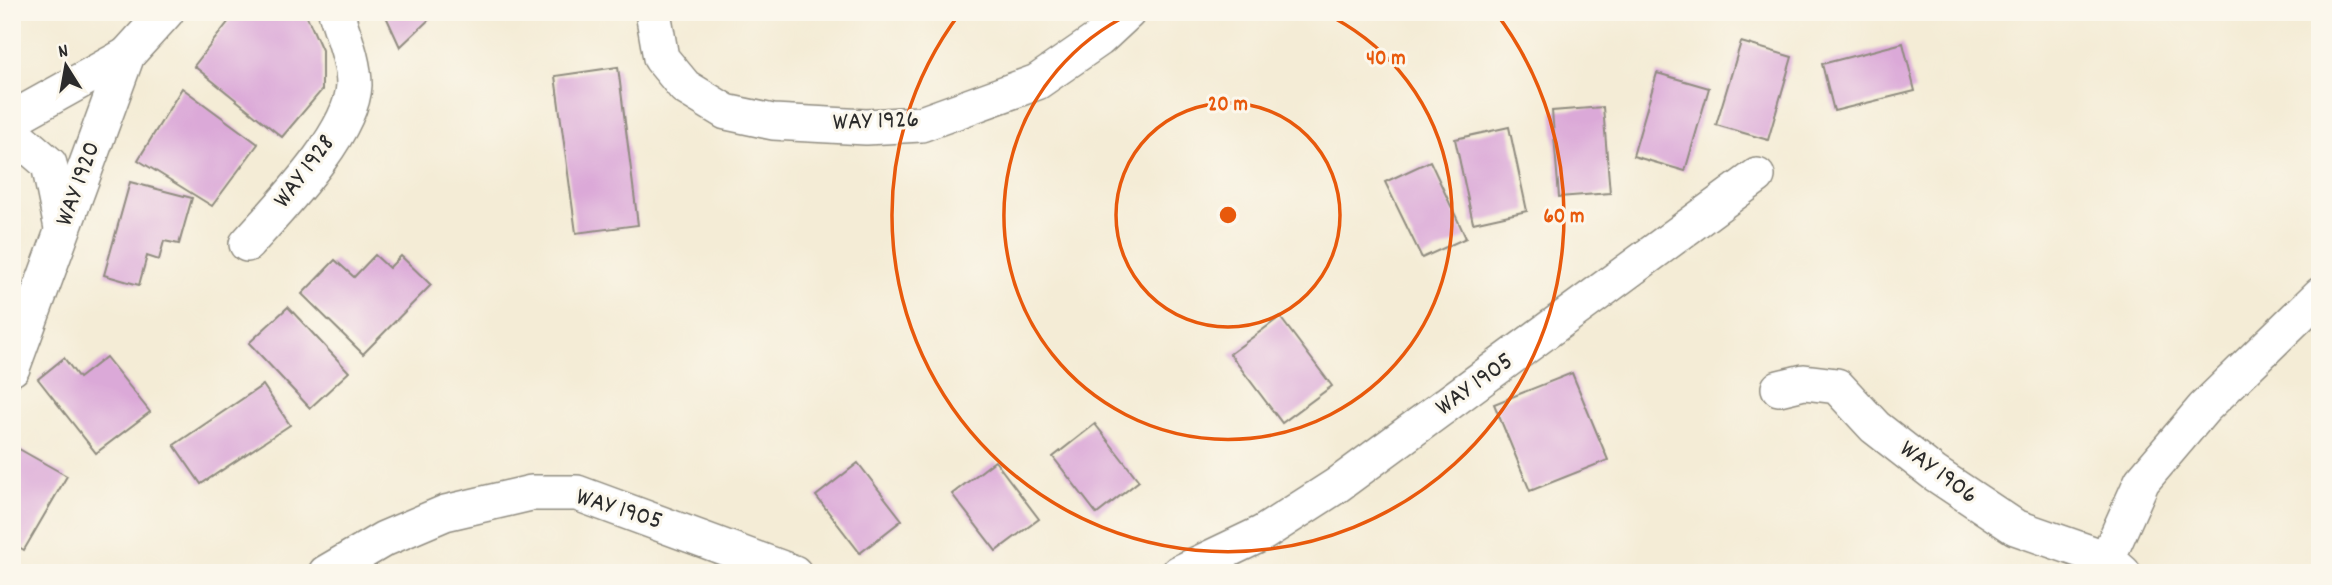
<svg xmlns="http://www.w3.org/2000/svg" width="2332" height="585" viewBox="0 0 2332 585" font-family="Dekko,sans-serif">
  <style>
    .building { fill: #dba9d8 }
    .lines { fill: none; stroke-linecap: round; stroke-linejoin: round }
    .minor-casing { stroke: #908c80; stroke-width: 38 }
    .minor { stroke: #fff; stroke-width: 35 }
    .ring { fill: none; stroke: #e8590c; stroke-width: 3.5 }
    .labels { text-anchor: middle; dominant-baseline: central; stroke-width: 6; stroke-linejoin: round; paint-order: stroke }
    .street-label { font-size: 26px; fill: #2b2b2b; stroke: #fbf7ec }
    .centre { fill: #e8590c; stroke: #fbf7ec; stroke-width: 3.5 }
    .ring-label { font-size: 21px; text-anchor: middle; font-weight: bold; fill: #e8590c; stroke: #fbf7ec; stroke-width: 6; stroke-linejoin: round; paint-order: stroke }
  </style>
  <rect width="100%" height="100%" fill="#fbf7ec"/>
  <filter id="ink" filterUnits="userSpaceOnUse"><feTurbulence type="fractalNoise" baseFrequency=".0143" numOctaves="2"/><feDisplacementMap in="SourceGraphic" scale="14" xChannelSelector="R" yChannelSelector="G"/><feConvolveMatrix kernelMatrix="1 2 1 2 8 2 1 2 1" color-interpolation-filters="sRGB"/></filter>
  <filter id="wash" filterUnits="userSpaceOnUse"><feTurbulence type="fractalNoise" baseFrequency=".00686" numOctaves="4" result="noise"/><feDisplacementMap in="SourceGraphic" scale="28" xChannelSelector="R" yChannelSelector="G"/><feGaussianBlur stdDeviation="1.57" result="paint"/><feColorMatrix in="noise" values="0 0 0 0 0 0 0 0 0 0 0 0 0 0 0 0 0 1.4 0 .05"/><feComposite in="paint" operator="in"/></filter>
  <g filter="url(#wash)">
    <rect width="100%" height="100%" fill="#f4ecd6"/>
    <g id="blocks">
      <g class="building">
        <path d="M236,12H305L322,50V90L282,137L194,66Z"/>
        <path d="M384,12H437L400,47Z"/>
        <path d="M1741,42L1792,57L1768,140L1716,125Z"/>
        <path d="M1903,43L1915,91L1834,111L1822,64Z"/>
        <path d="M618,67L638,225L576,233L555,76Z"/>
        <path d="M1657,73L1709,88L1685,171L1633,156Z"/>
        <path d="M182,88L258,144L212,206L138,160Z"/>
        <path d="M1603,107L1610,193L1559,197L1552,111Z"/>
        <path d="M1509,127L1527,211L1473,223L1455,139Z"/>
        <path d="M1430,161L1466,238L1422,258L1385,182Z"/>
        <path d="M130,182L192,198L179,244L164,241L159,260L147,256L139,285L104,275Z"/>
        <path d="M375,255L389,268L401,256L431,285L363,354L302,294L335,260L354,277Z"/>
        <path d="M288,307L349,372L310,408L249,343Z"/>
        <path d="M1280,317L1332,386L1282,423L1230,354Z"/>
        <path d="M106,357L150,412L96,453L38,379L64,358L79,378Z"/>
        <path d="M1572,373L1608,460L1530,491L1494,404Z"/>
        <path d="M263,385L290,425L201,484L174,445Z"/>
        <path d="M1095,424L1139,481L1097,514L1053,457Z"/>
        <path d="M12,445L67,476L24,550L12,543Z"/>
        <path d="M995,461L1039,519L996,551L952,494Z"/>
        <path d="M858,463L902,520L860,553L816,496Z"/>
      </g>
    </g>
  </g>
  <g filter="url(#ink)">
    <use href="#blocks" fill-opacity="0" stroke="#908c80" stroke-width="2"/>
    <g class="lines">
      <g class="minor-casing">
        <g id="minor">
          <path d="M653,12L661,58L685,87L726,112L773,122L866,127L921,124L1037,82L1099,39L1128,12"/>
          <path d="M12,119L127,55"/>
          <path d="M12,132L49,164L62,228"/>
          <path d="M247,244C279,208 352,134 354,85C354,61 343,35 336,12"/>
          <path d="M12,368L127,55L166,12"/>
          <path d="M1779,388L1804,382L1837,386L1875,427L1934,473L2015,527L2107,559L2123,573"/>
          <path d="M2107,559L2142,481L2204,408L2320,295"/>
          <path d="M326,573L384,539L445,513L531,493H577L794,573"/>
          <path d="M1179,573L1263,533L1336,486L1757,176"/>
        </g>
      </g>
      <use href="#minor" class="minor"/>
    </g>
  </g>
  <g class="ring">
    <circle cx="1228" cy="215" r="112"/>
    <path d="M1324 13A224 224 0 1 1 1132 13"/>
    <path d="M1496 13A336 336 0 1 1 960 13"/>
  </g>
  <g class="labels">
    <g class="street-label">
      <text transform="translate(876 122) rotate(-2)">WAY 1926</text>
      <text transform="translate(305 172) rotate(-53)">WAY 1928</text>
      <text transform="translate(79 184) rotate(-70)">WAY 1920</text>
      <text transform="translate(1475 385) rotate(-36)">WAY 1905</text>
      <text transform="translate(1938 473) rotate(36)">WAY 1906</text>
      <text transform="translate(619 510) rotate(17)">WAY 1905</text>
    </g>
  </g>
  <circle cx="1228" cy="215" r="10" class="centre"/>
  <g class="ring-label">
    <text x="1386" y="64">40 m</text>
    <text x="1228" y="110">20 m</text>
    <text x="1564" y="222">60 m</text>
  </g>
  <rect width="2332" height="585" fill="none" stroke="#fbf7ec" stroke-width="42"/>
  <g transform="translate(66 66) rotate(349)" stroke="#fbf7ec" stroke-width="5" paint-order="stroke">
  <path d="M0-5L12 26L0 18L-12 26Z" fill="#2b2b2b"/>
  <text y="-10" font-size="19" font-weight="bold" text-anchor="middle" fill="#2b2b2b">N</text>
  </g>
</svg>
